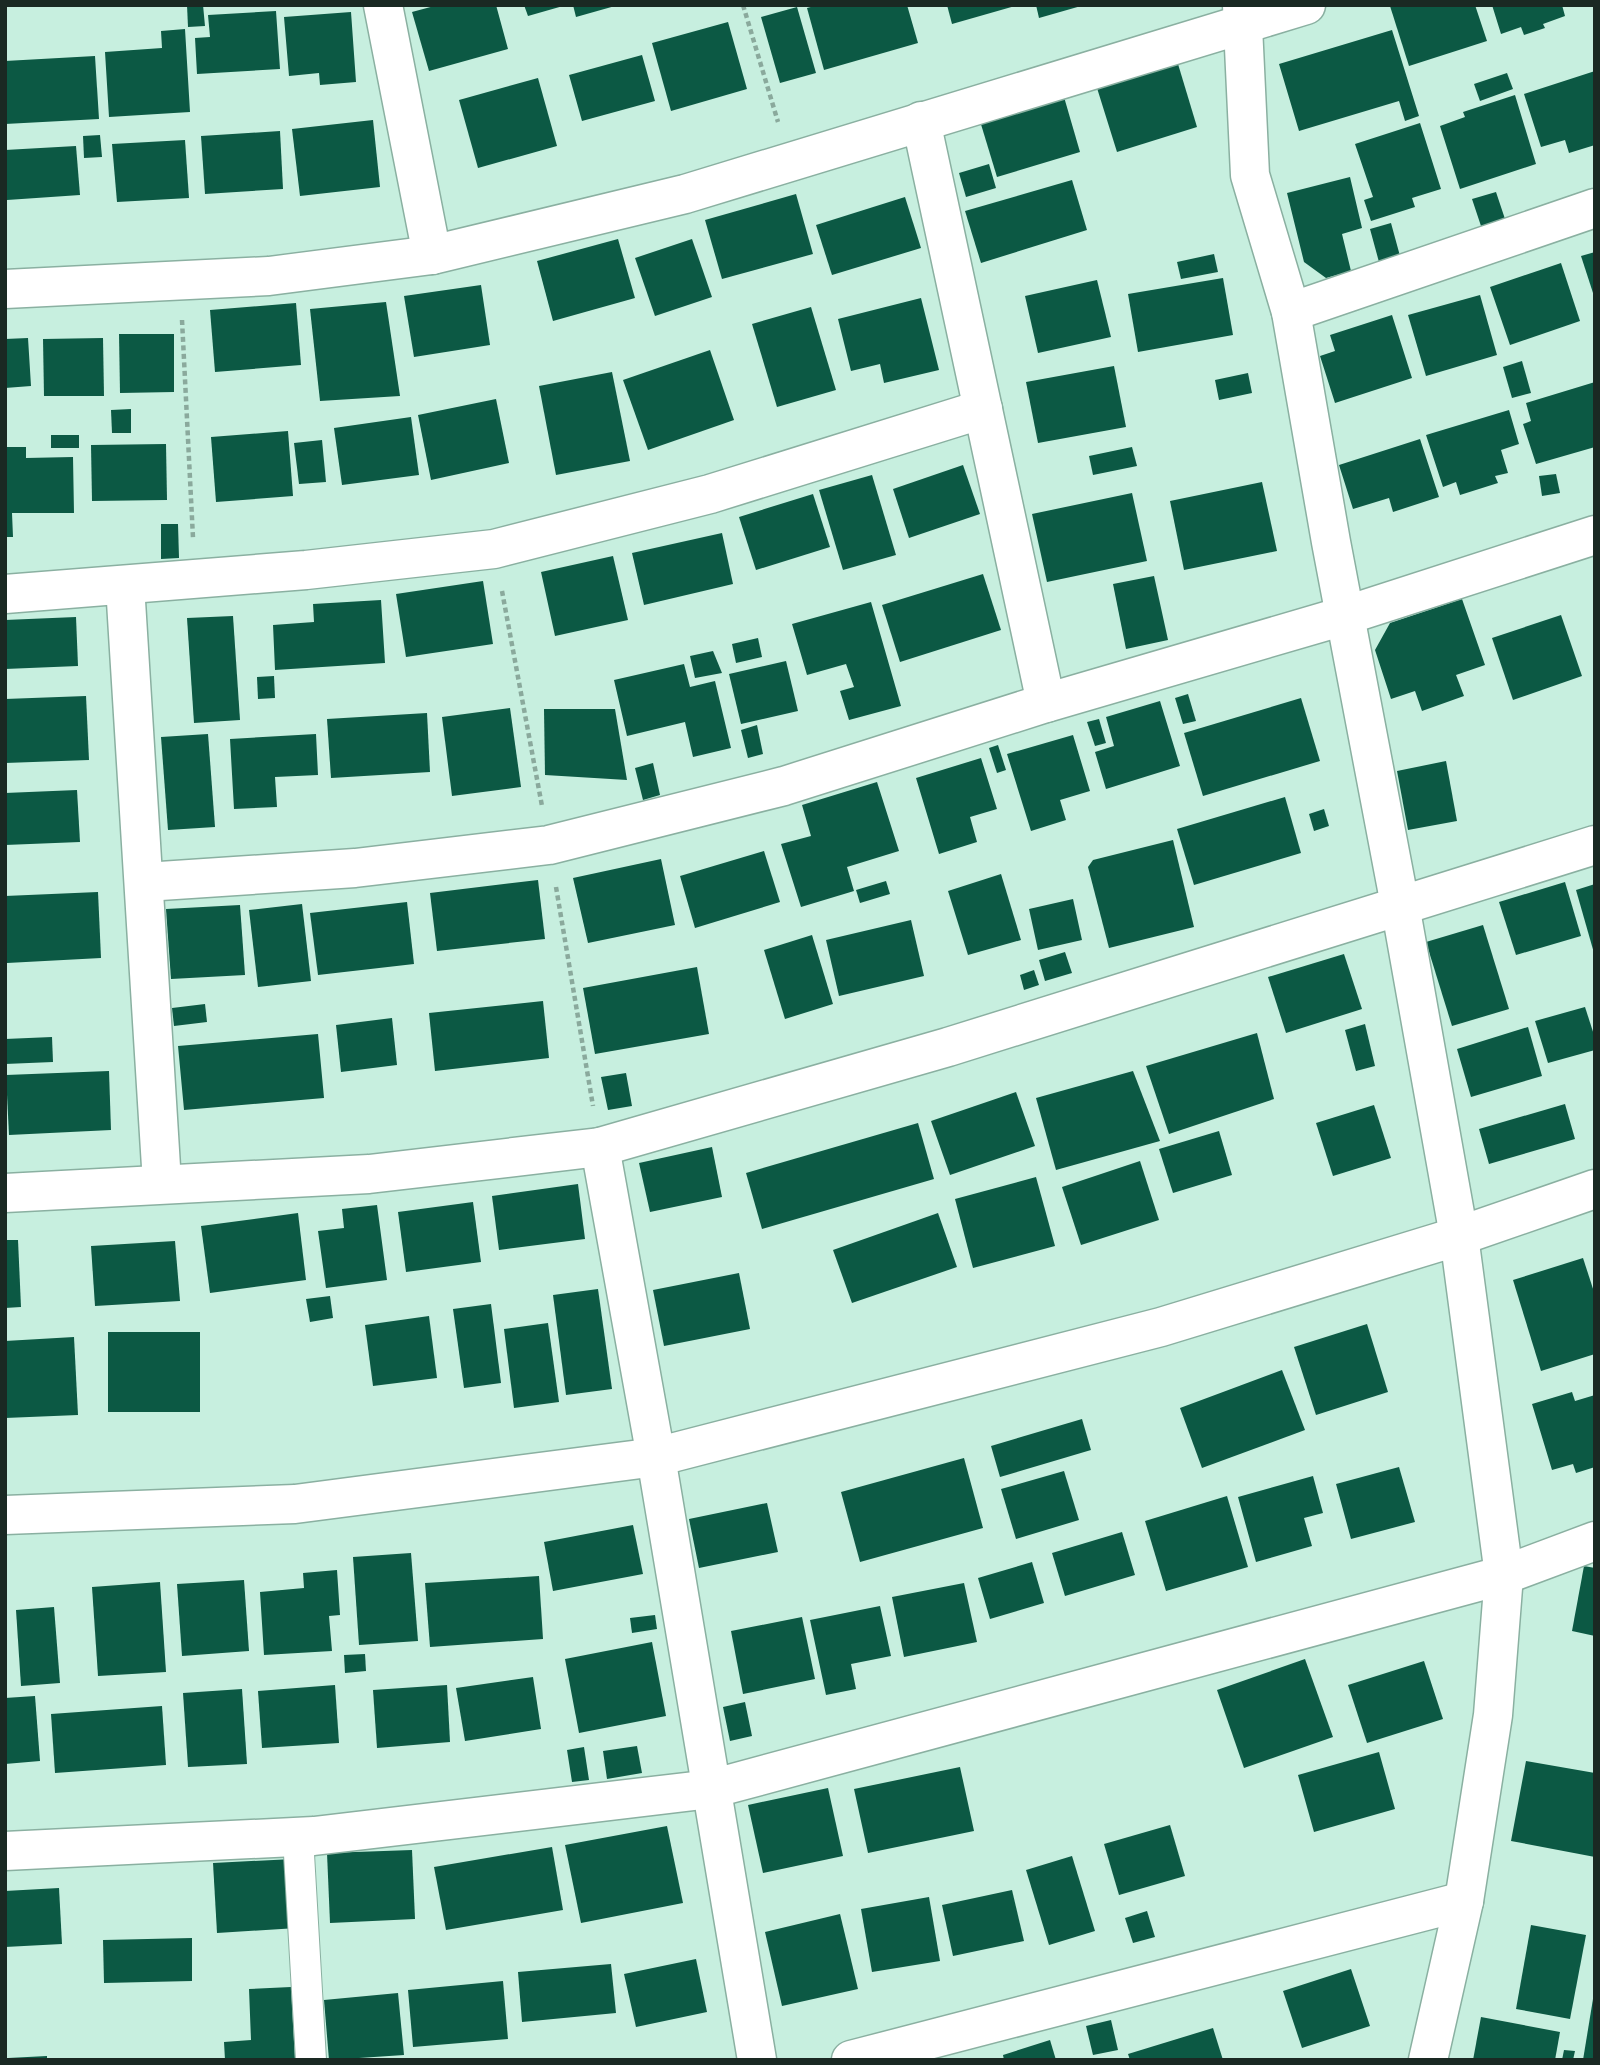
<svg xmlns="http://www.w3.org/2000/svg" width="1600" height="2065" viewBox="0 0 1600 2065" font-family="'Playfair Display',serif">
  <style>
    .building { fill: #0c5944 }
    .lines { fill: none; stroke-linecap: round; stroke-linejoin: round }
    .pedestrian-casing { stroke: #8ab0a1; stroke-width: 32 }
    .minor-casing { stroke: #8ab0a1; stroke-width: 41 }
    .tertiary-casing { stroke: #8ab0a1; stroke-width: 41 }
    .path { stroke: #8aa99c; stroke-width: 4.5; stroke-dasharray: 5 3.5; stroke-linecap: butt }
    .pedestrian { stroke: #fff; stroke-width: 30 }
    .minor { stroke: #fff; stroke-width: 38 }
    .tertiary { stroke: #fff; stroke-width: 38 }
  </style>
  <rect width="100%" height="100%" fill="#c7efdf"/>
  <g class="building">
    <path d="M187,5H203L205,26L188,27Z"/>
    <path d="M438,5H496L508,49L429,71L412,12Z"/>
    <path d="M524,5H563V6L528,16Z"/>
    <path d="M573,5H615V6L576,17Z"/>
    <path d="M818,5H907L918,43L824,70L807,8Z"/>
    <path d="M947,5H1015V6L952,24Z"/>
    <path d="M1036,5H1081V6L1039,18Z"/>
    <path d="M1475,5L1487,41L1409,66L1390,6Z"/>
    <path d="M1492,5H1562L1565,16L1543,24L1545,28L1524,35L1521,27L1501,34Z"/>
    <path d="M797,7L816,73L780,83L761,17Z"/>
    <path d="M276,11L280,69L197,74L195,38L210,37L208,15Z"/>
    <path d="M351,12L356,82L320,85L319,73L289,76L284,17Z"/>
    <path d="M728,22L747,89L671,111L652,43Z"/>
    <path d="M185,29L190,112L109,117L105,52L162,48L161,31Z"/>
    <path d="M1392,30L1419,116L1405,121L1399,101L1299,131L1279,64Z"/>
    <path d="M642,55L655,101L582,121L569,75Z"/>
    <path d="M95,56L99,119L5,124V61Z"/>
    <path d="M1178,64L1197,127L1117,152L1097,88Z"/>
    <path d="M1595,71V145L1569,153L1565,140L1541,147L1524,94Z"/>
    <path d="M1507,73L1513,89L1480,101L1474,84Z"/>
    <path d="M538,78L557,146L478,168L459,100Z"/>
    <path d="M1515,95L1536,164L1460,189L1440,126L1465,117L1463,112Z"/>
    <path d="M1064,97L1080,152L997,177L980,121Z"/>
    <path d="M373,120L380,187L300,196L292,129Z"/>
    <path d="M1420,123L1441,189L1412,198L1415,207L1371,221L1364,200L1373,197L1355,144Z"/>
    <path d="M280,131L283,189L205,194L201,136Z"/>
    <path d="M100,135L102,157L84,158L83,136Z"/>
    <path d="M185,140L189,198L117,202L112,144Z"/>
    <path d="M76,146L80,195L7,200L5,150Z"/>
    <path d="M989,164L996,188L966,197L959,173Z"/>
    <path d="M1350,177L1362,228L1342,234L1351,271L1326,278L1304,262L1287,193Z"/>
    <path d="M1072,180L1087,230L981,263L965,211Z"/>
    <path d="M1496,192L1506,222L1482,229L1472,199Z"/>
    <path d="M796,194L813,254L722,279L705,220Z"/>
    <path d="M905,197L921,248L832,275L816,225Z"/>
    <path d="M1391,223L1400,256L1379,262L1370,229Z"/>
    <path d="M618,239L635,298L553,321L537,261Z"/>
    <path d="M692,239L712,297L655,316L635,258Z"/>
    <path d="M1595,252V296H1594L1581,256Z"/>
    <path d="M1214,254L1218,272L1181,279L1177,262Z"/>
    <path d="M1561,263L1580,321L1510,345L1490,287Z"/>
    <path d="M1223,278L1233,335L1138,352L1128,294Z"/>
    <path d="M1097,280L1111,337L1038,353L1025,296Z"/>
    <path d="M481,285L490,345L414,357L404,296Z"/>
    <path d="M1480,295L1497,355L1426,376L1408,315Z"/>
    <path d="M921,298L939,370L884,383L880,364L851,371L838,319Z"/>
    <path d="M386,302L400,396L320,401L310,309Z"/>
    <path d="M296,303L301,365L215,372L210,310Z"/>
    <path d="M811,307L836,390L777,407L752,324Z"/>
    <path d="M1392,315L1412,378L1335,403L1320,356L1335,351L1330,335Z"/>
    <path d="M119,334H174V392L120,393Z"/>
    <path d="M28,338L31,386L5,388V339Z"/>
    <path d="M103,338L104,396H44L43,339Z"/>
    <path d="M710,350L734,420L648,450L623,380Z"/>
    <path d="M1522,361L1531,393L1512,398L1503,367Z"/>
    <path d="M1114,366L1126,427L1038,443L1026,382Z"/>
    <path d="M612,372L630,461L556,475L539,386Z"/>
    <path d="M1248,373L1252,393L1219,400L1215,380Z"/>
    <path d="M1595,382V447L1536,464L1523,424L1531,421L1526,403Z"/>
    <path d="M496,399L509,463L431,480L418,415Z"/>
    <path d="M131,409V433H112L111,410Z"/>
    <path d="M1509,410L1519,444L1501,450L1508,473L1495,476L1498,483L1460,495L1456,482L1443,487L1426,435Z"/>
    <path d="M411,417L419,475L342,485L334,428Z"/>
    <path d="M288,431L293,496L216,502L211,437Z"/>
    <rect x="51" y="435" width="28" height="13"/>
    <path d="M1420,439L1439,497L1393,512L1389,498L1353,509L1339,465Z"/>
    <path d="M322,440L326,482L299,484L294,443Z"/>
    <path d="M166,444L167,500L92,501L91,445Z"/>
    <path d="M5,447H26V458L73,457L74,513H12L13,537H5Z"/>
    <path d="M1132,447L1137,466L1093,475L1089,456Z"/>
    <path d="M963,465L980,514L909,538L893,489Z"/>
    <path d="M1556,474L1560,493L1542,496L1539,476Z"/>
    <path d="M872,475L896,555L843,570L819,490Z"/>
    <path d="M1262,482L1277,551L1184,570L1170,501Z"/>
    <path d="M1132,493L1147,561L1047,582L1032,514Z"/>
    <path d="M813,494L830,547L756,570L739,517Z"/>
    <path d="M161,524H178L179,558L161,559Z"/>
    <path d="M722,533L733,584L644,605L632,553Z"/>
    <path d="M613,556L628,620L555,636L541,572Z"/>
    <path d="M983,574L1001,630L900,662L882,605Z"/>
    <path d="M1154,576L1168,640L1126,649L1113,584Z"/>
    <path d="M483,581L493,644L406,657L396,594Z"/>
    <path d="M1462,599L1485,665L1456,675L1464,696L1422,711L1415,691L1391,699L1375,650L1390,623Z"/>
    <path d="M381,600L385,663L275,670L273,625L314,622L313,604Z"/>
    <path d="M871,602L901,706L849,720L840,691L854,687L846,664L807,675L792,624Z"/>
    <path d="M1561,615L1582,676L1513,700L1492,638Z"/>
    <path d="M233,616L240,720L194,723L187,618Z"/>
    <path d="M76,617L78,666L5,669V620Z"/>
    <path d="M758,638L762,657L736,663L732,644Z"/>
    <path d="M713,651L722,673L695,678L690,656Z"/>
    <path d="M786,661L798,711L741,724L729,674Z"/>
    <path d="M684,664L690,687L715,681L731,748L693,757L685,722L627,736L614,680Z"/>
    <path d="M274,676L275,698L258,699L257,677Z"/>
    <path d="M1188,694L1196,721L1183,724L1175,698Z"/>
    <path d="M86,696L89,760L5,763V699Z"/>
    <path d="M1301,698L1320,761L1203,796L1184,733Z"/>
    <path d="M1160,701L1180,766L1106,789L1095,752L1114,746L1106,717Z"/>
    <path d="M510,708L521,787L452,796L442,717Z"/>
    <path d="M544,709H615L627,780L545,775Z"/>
    <path d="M427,713L430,772L331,778L327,719Z"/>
    <path d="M1099,719L1106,743L1095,746L1087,722Z"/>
    <path d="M757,725L763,754L748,758L741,730Z"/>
    <path d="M208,734L215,827L168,830L161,737Z"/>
    <path d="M316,734L318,775L275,777L277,807L234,809L230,739Z"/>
    <path d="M1073,735L1090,791L1060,800L1066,820L1031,831L1007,754Z"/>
    <path d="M998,745L1006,770L997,773L989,748Z"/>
    <path d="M981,758L997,809L970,817L977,842L939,854L916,778Z"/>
    <path d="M1446,761L1457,821L1408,830L1397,771Z"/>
    <path d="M653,763L660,795L643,800L635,768Z"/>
    <path d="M877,782L899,851L847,867L854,891L801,907L781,844L811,836L802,805Z"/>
    <path d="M77,790L80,842L5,845V793Z"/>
    <path d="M1285,797L1301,853L1194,885L1177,829Z"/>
    <path d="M1324,809L1329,826L1314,831L1309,814Z"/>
    <path d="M1173,840L1194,927L1109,948L1088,867L1093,860Z"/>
    <path d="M764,851L780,902L695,928L680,876Z"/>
    <path d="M661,859L675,925L588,943L573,878Z"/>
    <path d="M1001,874L1021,940L968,955L948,891Z"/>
    <path d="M538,880L545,939L437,951L430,893Z"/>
    <path d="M886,881L890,894L860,903L856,890Z"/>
    <path d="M1565,882L1581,936L1516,955L1499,902Z"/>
    <path d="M1595,884V953H1594L1576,890Z"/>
    <path d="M98,892L101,958L7,963L5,896Z"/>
    <path d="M1073,899L1082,940L1038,950L1029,909Z"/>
    <path d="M407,902L414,964L318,975L310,913Z"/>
    <path d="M302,904L311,981L258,987L249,910Z"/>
    <path d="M240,905L245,975L171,979L166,909Z"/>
    <path d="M911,920L924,976L839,996L826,940Z"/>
    <path d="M1483,925L1509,1009L1452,1026L1426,942Z"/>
    <path d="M812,935L833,1004L785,1019L764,950Z"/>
    <path d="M1065,952L1072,973L1045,981L1039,960Z"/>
    <path d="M1344,954L1362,1009L1286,1033L1268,977Z"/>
    <path d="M697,967L709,1034L595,1054L583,988Z"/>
    <path d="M1034,970L1039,985L1024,990L1020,975Z"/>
    <path d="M543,1001L549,1058L435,1071L429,1013Z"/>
    <path d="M205,1004L207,1022L174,1026L172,1008Z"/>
    <path d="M1585,1007L1595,1038V1050L1548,1063L1535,1021Z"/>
    <path d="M392,1018L397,1065L341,1072L336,1025Z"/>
    <path d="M1365,1024L1375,1066L1356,1071L1345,1030Z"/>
    <path d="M1528,1027L1542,1076L1471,1097L1457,1049Z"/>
    <path d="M1257,1033L1274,1099L1169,1134L1146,1066Z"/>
    <path d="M318,1034L324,1098L184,1110L178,1046Z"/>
    <path d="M52,1037L53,1062L5,1064V1039Z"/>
    <path d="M109,1071L111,1130L9,1135L6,1075Z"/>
    <path d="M1133,1071L1160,1141L1056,1170L1036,1098Z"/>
    <path d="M626,1073L632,1106L608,1110L601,1077Z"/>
    <path d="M1016,1092L1035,1146L950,1175L931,1121Z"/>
    <path d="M1565,1104L1575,1139L1489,1164L1479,1129Z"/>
    <path d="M1374,1105L1391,1158L1333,1176L1316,1123Z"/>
    <path d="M918,1123L934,1179L762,1229L746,1173Z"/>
    <path d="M1219,1131L1232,1175L1173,1193L1159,1149Z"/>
    <path d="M712,1147L722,1197L650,1212L639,1163Z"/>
    <path d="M1140,1161L1159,1220L1081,1245L1062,1187Z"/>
    <path d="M1036,1177L1055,1246L973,1268L955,1199Z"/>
    <path d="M578,1184L585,1239L499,1250L492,1196Z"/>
    <path d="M473,1202L481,1262L406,1272L398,1212Z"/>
    <path d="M377,1205L387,1280L326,1288L318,1231L344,1228L342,1209Z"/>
    <path d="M298,1213L306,1280L210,1293L201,1226Z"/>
    <path d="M938,1213L957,1267L852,1303L833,1250Z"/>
    <path d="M5,1240H18L21,1307L5,1308Z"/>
    <path d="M175,1241L180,1301L95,1306L91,1246Z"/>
    <path d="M1583,1258L1595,1295V1354L1541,1371L1513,1280Z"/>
    <path d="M739,1273L750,1329L664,1346L653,1290Z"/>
    <path d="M598,1289L612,1389L566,1395L553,1295Z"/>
    <path d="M330,1296L333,1318L310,1322L306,1299Z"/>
    <path d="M491,1304L501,1383L464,1388L453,1309Z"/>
    <path d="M429,1316L437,1378L373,1386L365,1325Z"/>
    <path d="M548,1323L559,1402L514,1408L504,1329Z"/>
    <path d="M1367,1324L1388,1392L1316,1415L1294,1347Z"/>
    <rect x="108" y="1332" width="92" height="80"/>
    <path d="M74,1337L78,1415L5,1418V1341Z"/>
    <path d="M1282,1370L1305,1430L1202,1468L1180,1408Z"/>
    <path d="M1572,1392L1575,1401L1595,1395V1467L1576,1473L1573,1464L1552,1470L1532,1404Z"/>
    <path d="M1082,1419L1091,1450L1000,1477L991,1446Z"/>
    <path d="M964,1458L983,1528L860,1562L841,1492Z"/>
    <path d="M1399,1467L1415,1522L1351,1539L1336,1484Z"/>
    <path d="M1064,1471L1079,1520L1016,1539L1001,1489Z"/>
    <path d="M1313,1476L1323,1513L1304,1518L1312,1546L1256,1562L1238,1497Z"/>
    <path d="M1227,1496L1248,1567L1166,1591L1145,1521Z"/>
    <path d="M767,1503L778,1552L699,1568L689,1519Z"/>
    <path d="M633,1525L643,1574L553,1591L544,1542Z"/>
    <path d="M1122,1532L1135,1575L1065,1596L1052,1553Z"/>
    <path d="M411,1553L418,1641L359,1645L353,1557Z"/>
    <path d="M1032,1562L1044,1603L990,1619L978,1578Z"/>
    <path d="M1584,1566L1595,1568V1636L1572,1631Z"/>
    <path d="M337,1570L340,1615L329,1616L332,1651L264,1655L260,1592L304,1588L303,1573Z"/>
    <path d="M539,1576L543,1639L430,1647L425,1583Z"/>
    <path d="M244,1580L249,1651L182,1656L177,1584Z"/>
    <path d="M160,1582L166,1672L98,1676L92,1587Z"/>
    <path d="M964,1583L977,1642L904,1657L892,1597Z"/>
    <path d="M880,1606L891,1656L851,1664L856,1689L826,1695L810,1620Z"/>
    <path d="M54,1607L60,1683L21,1686L16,1610Z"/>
    <path d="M655,1615L657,1629L632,1633L630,1618Z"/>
    <path d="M802,1617L815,1679L743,1694L731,1631Z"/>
    <path d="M652,1642L666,1716L579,1733L565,1659Z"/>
    <path d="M365,1654L366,1671L345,1673L344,1655Z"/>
    <path d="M1305,1659L1333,1737L1244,1768L1217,1690Z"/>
    <path d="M1424,1661L1443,1719L1367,1743L1348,1685Z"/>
    <path d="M533,1677L541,1729L465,1741L456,1688Z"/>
    <path d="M335,1685L339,1743L262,1748L258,1691Z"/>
    <path d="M447,1685L450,1742L377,1748L373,1690Z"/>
    <path d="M242,1689L247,1764L188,1767L183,1693Z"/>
    <path d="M35,1696L40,1761L5,1764V1698Z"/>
    <path d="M745,1702L752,1736L730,1741L723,1707Z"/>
    <path d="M162,1706L166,1765L55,1773L51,1714Z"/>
    <path d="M637,1746L642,1773L607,1779L603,1751Z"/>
    <path d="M584,1747L589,1780L572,1782L567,1750Z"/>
    <path d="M1379,1752L1395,1809L1314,1832L1298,1775Z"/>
    <path d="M1526,1761L1595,1773V1857L1511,1841Z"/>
    <path d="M960,1767L974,1831L868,1853L854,1789Z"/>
    <path d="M828,1788L843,1856L763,1873L748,1805Z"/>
    <path d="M1170,1825L1185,1876L1119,1895L1104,1844Z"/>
    <path d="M667,1826L683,1903L581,1923L565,1845Z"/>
    <path d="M552,1847L563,1910L446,1930L434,1867Z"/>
    <path d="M412,1850L415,1919L330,1923L327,1853Z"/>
    <path d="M1072,1856L1095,1931L1049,1945L1026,1870Z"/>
    <path d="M293,1859L297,1928L217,1933L213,1863Z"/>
    <path d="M59,1888L62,1944L5,1947V1891Z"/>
    <path d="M1012,1890L1024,1941L953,1956L942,1905Z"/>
    <path d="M929,1897L940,1961L872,1972L861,1909Z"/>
    <path d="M1147,1911L1155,1937L1133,1943L1125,1918Z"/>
    <path d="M840,1914L858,1989L782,2006L765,1932Z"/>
    <path d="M1531,1925L1586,1935L1570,2019L1516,2009Z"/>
    <path d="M192,1938V1981L104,1983L103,1940Z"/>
    <path d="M696,1959L707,2012L636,2027L624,1974Z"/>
    <path d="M611,1964L616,2013L522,2022L518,1972Z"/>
    <path d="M1351,1969L1370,2026L1302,2048L1283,1991Z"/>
    <path d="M503,1981L508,2039L413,2047L408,1990Z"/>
    <path d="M291,1987L295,2060H225L224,2042L251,2040L249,1989Z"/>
    <path d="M398,1993L404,2055L329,2060L324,2000Z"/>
    <path d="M1593,1999L1595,2060H1583Z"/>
    <path d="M1481,2017L1560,2032L1555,2060H1473Z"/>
    <path d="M1111,2020L1118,2050L1093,2055L1086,2026Z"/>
    <path d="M1213,2028L1223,2060H1130L1128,2054Z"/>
    <path d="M1050,2040L1056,2060H1004L1003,2055Z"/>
    <path d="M1564,2050L1575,2051L1573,2060H1562Z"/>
    <path d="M47,2056V2060H8V2058Z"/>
  </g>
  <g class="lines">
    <g class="pedestrian-casing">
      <path id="pedestrian" d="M298,1837L311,2060"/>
    </g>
    <g class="minor-casing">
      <g id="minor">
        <path d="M383,5L432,255"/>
        <path d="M921,121L1046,703"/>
        <path d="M5,289L269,276L432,255L685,194L1306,5"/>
        <path d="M1291,312L1595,208"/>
        <path d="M125,585L162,1183"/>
        <path d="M5,594L306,570L494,549L710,494L983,409"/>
        <path d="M145,882L355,868L549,845L784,786L1046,703L1347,615L1595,535"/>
        <path d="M600,1147L656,1457L757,2060"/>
        <path d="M5,1193L369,1174L600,1147L948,1047L1595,845"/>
        <path d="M5,1851L314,1836L711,1789L1504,1575L1595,1541"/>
        <path d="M851,2060L1464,1901"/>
      </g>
    </g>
    <g class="tertiary-casing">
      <g id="tertiary">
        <path d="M1242,5L1250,175L1291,312L1331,542L1400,905L1459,1236L1504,1575L1493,1715L1464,1901L1428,2060"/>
        <path d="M5,1515L295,1504L656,1457L1161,1327L1459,1236L1595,1189"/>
      </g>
    </g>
    <g class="path">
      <path d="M743,5L778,122"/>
      <path d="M182,320L193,538"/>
      <path d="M502,591L542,806"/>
      <path d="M556,887L593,1106"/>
    </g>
    <use href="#pedestrian" class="pedestrian"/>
    <use href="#minor" class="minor"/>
    <use href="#tertiary" class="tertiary"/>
  </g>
  <rect width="1600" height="2065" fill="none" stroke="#1a2923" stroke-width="14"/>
</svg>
